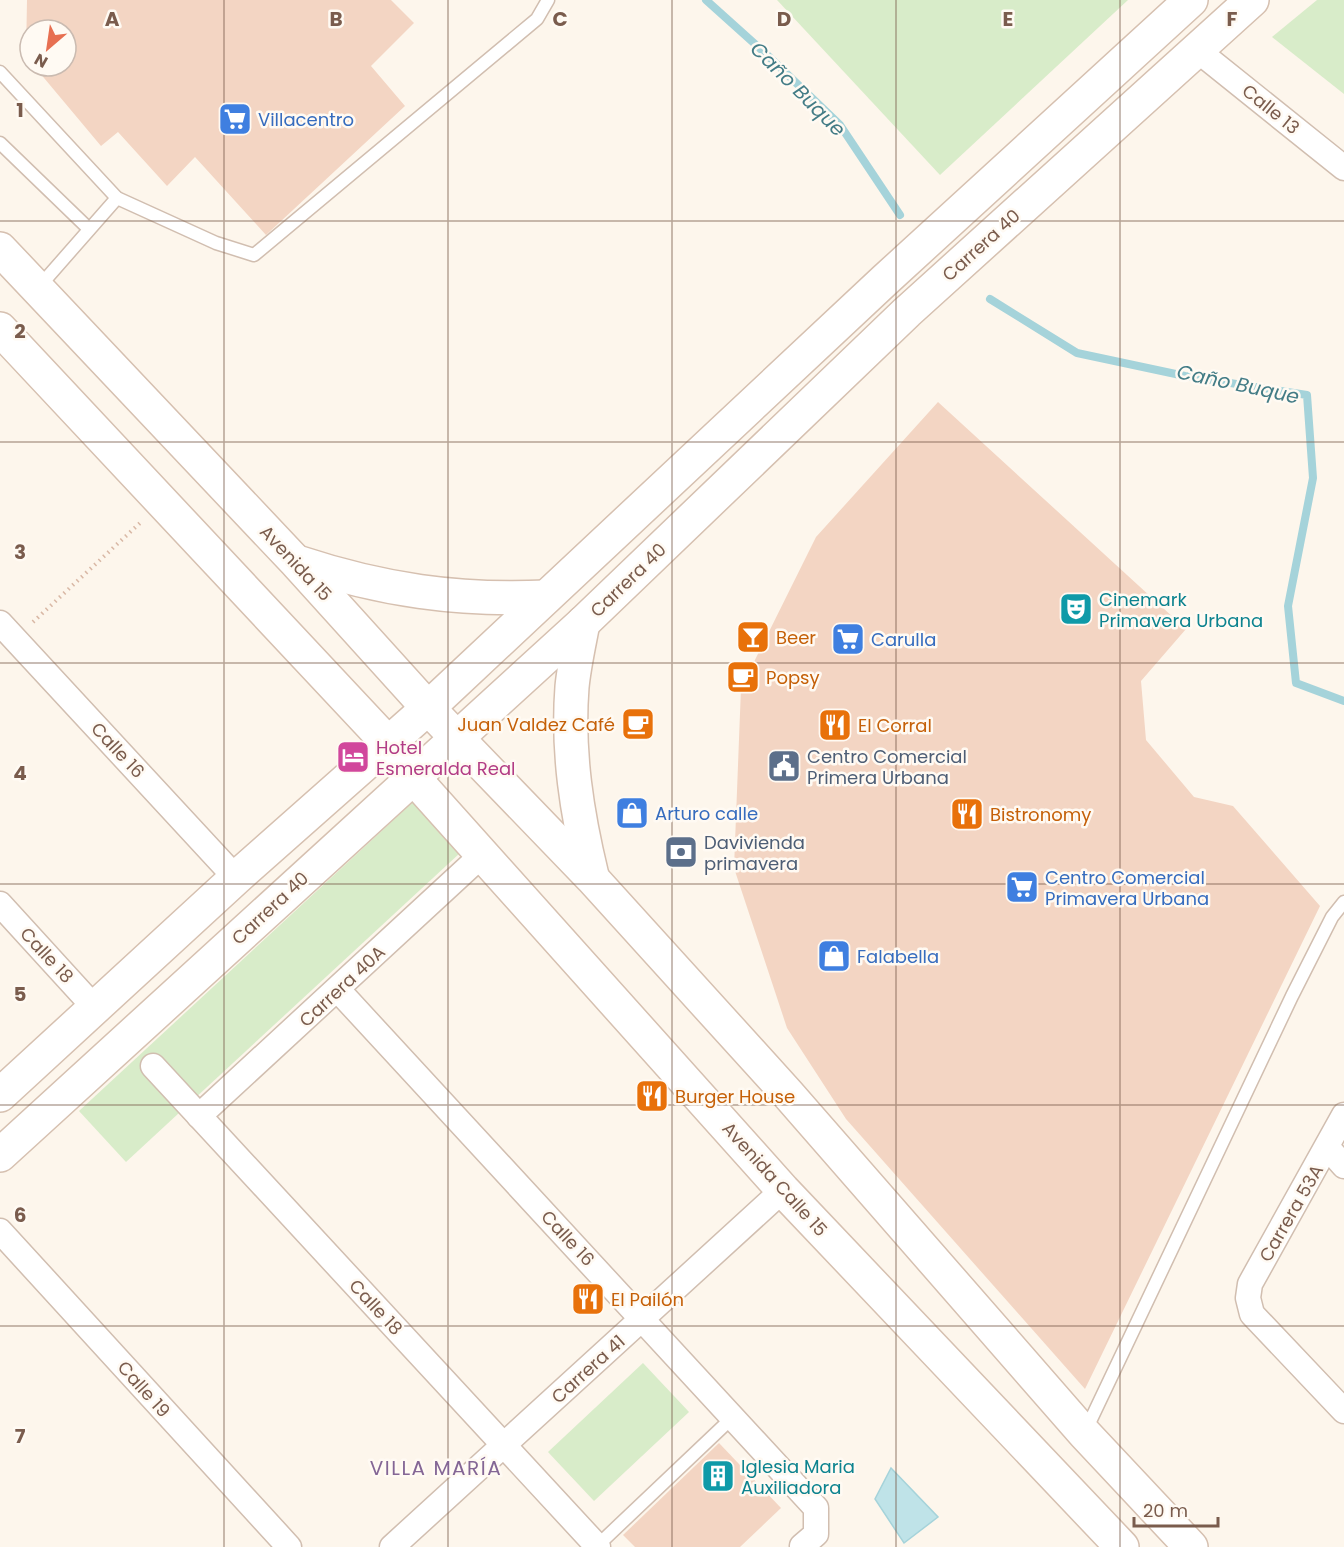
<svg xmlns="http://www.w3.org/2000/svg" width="1344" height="1547" viewBox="0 0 1344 1547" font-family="Poppins,sans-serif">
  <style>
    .green { fill: #d8ecc9 }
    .water { fill: #bfe3e8; stroke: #a5d3da; stroke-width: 1.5 }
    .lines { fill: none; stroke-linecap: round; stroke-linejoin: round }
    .stream { stroke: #a5d3da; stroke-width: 8 }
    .building { fill: #f3d5c3 }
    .lane-casing { stroke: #d1beb0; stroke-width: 15 }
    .street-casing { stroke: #d1beb0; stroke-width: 27 }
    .secondary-casing { stroke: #d6c0b0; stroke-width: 36 }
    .path { stroke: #d9b8a5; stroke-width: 4; stroke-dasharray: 1.5 4.5; stroke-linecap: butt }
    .lane { stroke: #fff; stroke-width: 12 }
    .street { stroke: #fff; stroke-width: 24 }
    .secondary { stroke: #fff; stroke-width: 33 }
    .grid { fill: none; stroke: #7a5c4d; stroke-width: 1.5; stroke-opacity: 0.55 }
    .labels { text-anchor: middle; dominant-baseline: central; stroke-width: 5; stroke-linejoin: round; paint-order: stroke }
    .street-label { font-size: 18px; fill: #7a5c4d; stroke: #fffaf3 }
    .shop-label { font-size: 18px; fill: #366cbe; stroke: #fffaf3; text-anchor: start }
    .culture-label { font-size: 18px; fill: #0d838f; stroke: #fffaf3; text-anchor: start }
    .food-label { font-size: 18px; fill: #c56008; stroke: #fffaf3; text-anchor: start }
    .hotel-label { font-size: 18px; fill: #b23c85; stroke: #fffaf3; text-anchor: start }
    .service-label { font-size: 18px; fill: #4e5e75; stroke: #fffaf3; text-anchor: start }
    .water-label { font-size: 20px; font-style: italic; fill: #437c86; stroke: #fffaf3 }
    .neighbourhood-label { font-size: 20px; letter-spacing: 1.5px; fill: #846695; stroke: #fffaf3 }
    .grid-label { font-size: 20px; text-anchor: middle; font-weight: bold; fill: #7a5c4d; stroke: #fffaf3; stroke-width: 5; stroke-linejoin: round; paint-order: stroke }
  </style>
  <rect width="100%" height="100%" fill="#fdf6ec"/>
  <g class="green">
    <path d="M777,0H1128L940,175Z"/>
    <path d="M1317,0H1344V94L1272,37Z"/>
    <path d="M413,802L460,853L126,1162L79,1111Z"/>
    <path d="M643,1363L689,1412L594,1501L548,1452Z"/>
  </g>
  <path class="water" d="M891,1468L938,1517L904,1543L875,1499Z"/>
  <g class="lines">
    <g class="stream">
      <path d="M706,0L765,53L840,125L900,215"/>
      <path d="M990,299L1077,353L1185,376L1307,395L1313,478L1288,606L1296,683L1344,701"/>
    </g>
  </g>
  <g class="building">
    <path d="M27,0H391L414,23L371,66L405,106L266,235L195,157L167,186L118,132L101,146L34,66H66V30H30V61L26,56Z"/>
    <path d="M938,402L1186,629L1141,681L1146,740L1194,797L1233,806L1320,906L1085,1389L846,1119L787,1028L734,868L741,688L816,537Z"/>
    <path d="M719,1443L781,1508L740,1547H635L623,1535Z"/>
  </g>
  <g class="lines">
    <g class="lane-casing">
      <g id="lane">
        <path d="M0,72L117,198"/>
        <path d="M0,143L89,229"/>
        <path d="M38,288L117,198L216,243L254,255L537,19L548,0"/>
        <path d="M1085,1432L1292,996L1332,917L1344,902"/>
        <path d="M597,1546L733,1417"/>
      </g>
    </g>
    <g class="street-casing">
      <g id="street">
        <path d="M1197,50L1344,168"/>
        <path d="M0,623L236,878"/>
        <path d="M0,904L94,1007"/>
        <path d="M338,990L816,1508V1534L802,1546"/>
        <path d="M153,1066L598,1547"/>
        <path d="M1344,1115L1250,1284L1248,1298L1252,1314L1344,1411"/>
        <path d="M199,1116L483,854"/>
        <path d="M1328,1148L1344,1166"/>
        <path d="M0,1231L289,1547"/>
        <path d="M392,1547L783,1190"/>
      </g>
    </g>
    <g class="secondary-casing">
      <g id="secondary">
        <path d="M0,249L295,561L428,708L592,878L788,1094L1084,1433L1191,1547"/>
        <path d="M0,329L387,742L412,776L783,1190L1122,1547"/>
        <path d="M297,562C382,590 457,601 546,597"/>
        <path d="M583,623C579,644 574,666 572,687C567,752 577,814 592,876"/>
        <path d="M0,1095L236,878L428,708L885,280L1191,0"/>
        <path d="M0,1155L583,623L907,312L1252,0"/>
      </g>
    </g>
    <path class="path" d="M33,622L140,523"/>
    <use href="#lane" class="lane"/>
    <use href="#street" class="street"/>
    <use href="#secondary" class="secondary"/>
  </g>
  <path class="grid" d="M224,0V1547M448,0V1547M672,0V1547M896,0V1547M1120,0V1547M0,221H1344M0,442H1344M0,663H1344M0,884H1344M0,1105H1344M0,1326H1344"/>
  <defs>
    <g id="supermarket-square" transform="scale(1.725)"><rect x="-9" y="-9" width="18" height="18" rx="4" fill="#3f7fe0" stroke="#fffaf3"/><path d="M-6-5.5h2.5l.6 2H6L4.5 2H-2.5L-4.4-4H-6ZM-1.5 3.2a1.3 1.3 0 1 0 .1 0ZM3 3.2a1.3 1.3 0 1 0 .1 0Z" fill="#fff"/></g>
    <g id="theatre-square" transform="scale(1.725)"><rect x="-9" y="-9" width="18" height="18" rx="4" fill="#0f9aa8" stroke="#fffaf3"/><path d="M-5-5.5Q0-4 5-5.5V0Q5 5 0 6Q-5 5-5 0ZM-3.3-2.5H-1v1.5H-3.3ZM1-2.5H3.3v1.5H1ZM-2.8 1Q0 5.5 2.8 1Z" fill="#fff"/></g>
    <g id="bar-square" transform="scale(1.725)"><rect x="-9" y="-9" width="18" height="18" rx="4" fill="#e8710a" stroke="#fffaf3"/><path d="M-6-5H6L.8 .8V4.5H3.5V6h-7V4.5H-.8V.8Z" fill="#fff"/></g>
    <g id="cafe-square" transform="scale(1.725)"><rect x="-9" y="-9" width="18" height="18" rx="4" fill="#e8710a" stroke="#fffaf3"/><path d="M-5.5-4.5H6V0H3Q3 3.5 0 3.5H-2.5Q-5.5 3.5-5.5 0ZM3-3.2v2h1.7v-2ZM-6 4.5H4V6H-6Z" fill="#fff"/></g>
    <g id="restaurant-square" transform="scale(1.725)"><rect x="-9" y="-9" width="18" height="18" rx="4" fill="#e8710a" stroke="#fffaf3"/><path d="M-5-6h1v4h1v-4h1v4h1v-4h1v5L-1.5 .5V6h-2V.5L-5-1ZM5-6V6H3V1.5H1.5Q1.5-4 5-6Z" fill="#fff"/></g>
    <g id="hotel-square" transform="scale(1.725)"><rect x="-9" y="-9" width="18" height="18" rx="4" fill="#d1479c" stroke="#fffaf3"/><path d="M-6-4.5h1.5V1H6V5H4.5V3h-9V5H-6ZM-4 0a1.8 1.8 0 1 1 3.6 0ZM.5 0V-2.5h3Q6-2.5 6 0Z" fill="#fff"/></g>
    <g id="civic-square" transform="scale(1.725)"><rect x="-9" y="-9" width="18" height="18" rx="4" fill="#5c6f8a" stroke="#fffaf3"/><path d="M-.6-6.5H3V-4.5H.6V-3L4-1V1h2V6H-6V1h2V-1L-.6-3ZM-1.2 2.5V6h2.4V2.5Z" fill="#fff"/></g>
    <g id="shop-square" transform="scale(1.725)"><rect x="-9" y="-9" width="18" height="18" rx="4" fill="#3f7fe0" stroke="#fffaf3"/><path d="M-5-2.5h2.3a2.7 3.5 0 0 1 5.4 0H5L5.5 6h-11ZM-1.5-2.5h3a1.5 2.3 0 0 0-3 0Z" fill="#fff"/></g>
    <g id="bank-square" transform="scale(1.725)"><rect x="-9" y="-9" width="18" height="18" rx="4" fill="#5c6f8a" stroke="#fffaf3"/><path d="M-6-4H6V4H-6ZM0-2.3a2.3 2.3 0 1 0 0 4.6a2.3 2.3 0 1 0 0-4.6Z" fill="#fff"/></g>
    <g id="building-square" transform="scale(1.725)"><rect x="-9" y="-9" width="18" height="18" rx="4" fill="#0f9aa8" stroke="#fffaf3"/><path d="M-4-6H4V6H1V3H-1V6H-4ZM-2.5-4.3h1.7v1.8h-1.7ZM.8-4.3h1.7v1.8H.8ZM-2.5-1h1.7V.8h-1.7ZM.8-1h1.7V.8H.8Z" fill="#fff"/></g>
  </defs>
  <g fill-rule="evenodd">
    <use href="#supermarket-square" x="235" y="119"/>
    <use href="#theatre-square" x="1076" y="609"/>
    <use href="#bar-square" x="753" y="637"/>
    <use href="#supermarket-square" x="848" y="639"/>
    <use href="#cafe-square" x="743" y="677"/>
    <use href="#cafe-square" x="638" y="724"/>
    <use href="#restaurant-square" x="835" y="725"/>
    <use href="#hotel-square" x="353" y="757"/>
    <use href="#civic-square" x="784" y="766"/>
    <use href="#shop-square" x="632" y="813"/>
    <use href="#restaurant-square" x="967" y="814"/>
    <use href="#bank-square" x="681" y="852"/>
    <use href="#supermarket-square" x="1022" y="887"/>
    <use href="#shop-square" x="834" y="956"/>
    <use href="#restaurant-square" x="652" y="1096"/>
    <use href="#restaurant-square" x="588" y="1299"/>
    <use href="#building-square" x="718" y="1476"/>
  </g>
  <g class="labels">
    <g class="street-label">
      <text transform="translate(1271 109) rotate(39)">Calle 13</text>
      <text transform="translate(981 245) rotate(-42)">Carrera 40</text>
      <text transform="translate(296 563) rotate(47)">Avenida 15</text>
      <text transform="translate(628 580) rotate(-44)">Carrera 40</text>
      <text transform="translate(118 750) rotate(47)">Calle 16</text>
      <text transform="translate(270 908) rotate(-43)">Carrera 40</text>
      <text transform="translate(47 955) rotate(47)">Calle 18</text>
      <text transform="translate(342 986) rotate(-43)">Carrera 40A</text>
      <text transform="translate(775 1179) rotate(48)">Avenida Calle 15</text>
      <text transform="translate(1291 1213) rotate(-60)">Carrera 53A</text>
      <text transform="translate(568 1238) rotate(47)">Calle 16</text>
      <text transform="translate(376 1307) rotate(47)">Calle 18</text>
      <text transform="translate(588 1369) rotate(-42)">Carrera 41</text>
      <text transform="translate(144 1389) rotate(48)">Calle 19</text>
    </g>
    <g class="shop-label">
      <text x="258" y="119">Villacentro</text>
      <text x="871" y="639">Carulla</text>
      <text x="655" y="813">Arturo calle</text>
      <text x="1045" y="877">Centro Comercial<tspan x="1045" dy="21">Primavera Urbana</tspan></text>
      <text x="857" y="956">Falabella</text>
    </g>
    <g class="culture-label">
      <text x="1099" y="599">Cinemark<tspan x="1099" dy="21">Primavera Urbana</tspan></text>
      <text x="741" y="1466">Iglesia Maria<tspan x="741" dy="21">Auxiliadora</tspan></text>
    </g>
    <g class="food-label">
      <text x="776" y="637">Beer</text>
      <text x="766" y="677">Popsy</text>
      <text x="615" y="724" text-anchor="end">Juan Valdez Café</text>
      <text x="858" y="725">El Corral</text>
      <text x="990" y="814">Bistronomy</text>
      <text x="675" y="1096">Burger House</text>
      <text x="611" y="1299">El Pailón</text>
    </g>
    <g class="hotel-label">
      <text x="376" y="747">Hotel<tspan x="376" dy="21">Esmeralda Real</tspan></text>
    </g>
    <g class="service-label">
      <text x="807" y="756">Centro Comercial<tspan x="807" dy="21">Primera Urbana</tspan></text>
      <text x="704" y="842">Davivienda<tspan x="704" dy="21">primavera</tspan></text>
    </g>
    <g class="water-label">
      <text transform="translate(798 89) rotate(45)">Caño Buque</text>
      <text transform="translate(1238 384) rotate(12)">Caño Buque</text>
    </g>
    <g class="neighbourhood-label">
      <text x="436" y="1468">VILLA MARÍA</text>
    </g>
  </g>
  <g class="grid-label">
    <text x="112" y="26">A</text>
    <text x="336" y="26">B</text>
    <text x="560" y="26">C</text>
    <text x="784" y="26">D</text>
    <text x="1008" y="26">E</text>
    <text x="1232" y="26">F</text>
    <text x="20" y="117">1</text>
    <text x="20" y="338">2</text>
    <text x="20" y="559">3</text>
    <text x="20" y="780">4</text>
    <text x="20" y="1001">5</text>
    <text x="20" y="1222">6</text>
    <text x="20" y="1443">7</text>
  </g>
  <g transform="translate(48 48) rotate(209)"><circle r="28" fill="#fffaf3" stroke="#cabbb1" stroke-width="1.5"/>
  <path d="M0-4.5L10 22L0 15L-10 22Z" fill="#e76f51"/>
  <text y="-9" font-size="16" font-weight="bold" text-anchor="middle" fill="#7a5c4d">N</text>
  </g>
  <path d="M1134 1517v9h84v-9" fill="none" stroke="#7a5c4d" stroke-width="3"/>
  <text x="1143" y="1517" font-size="18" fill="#7a5c4d" stroke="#fffaf3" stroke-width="4.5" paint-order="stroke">20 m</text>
</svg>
